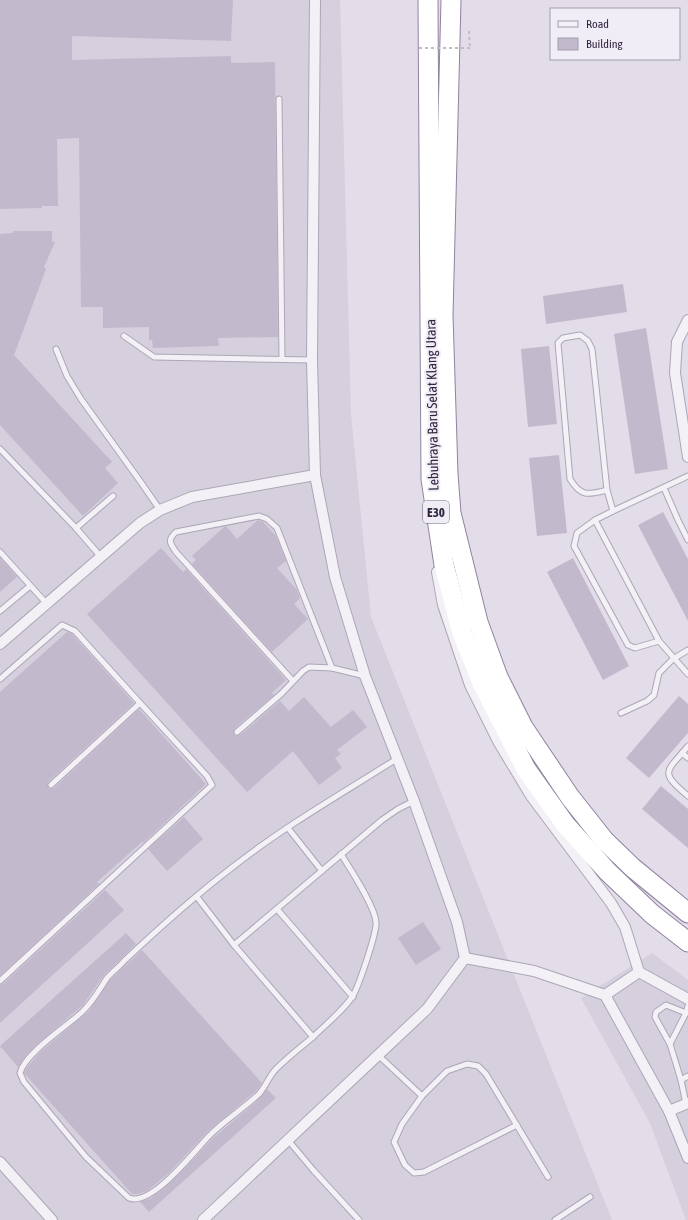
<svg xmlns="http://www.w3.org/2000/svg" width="688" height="1220" viewBox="0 0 688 1220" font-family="'Asap Condensed',sans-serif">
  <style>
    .built { fill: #d5cfde }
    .building { fill: #c2bacc }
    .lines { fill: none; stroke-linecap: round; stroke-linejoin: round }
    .lane-casing { stroke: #ada6b6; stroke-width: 7 }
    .street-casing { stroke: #ada6b6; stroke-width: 12 }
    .highway-casing { stroke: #9083a0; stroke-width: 21 }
    .path { stroke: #c1bbc7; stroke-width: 2; stroke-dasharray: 3 3; stroke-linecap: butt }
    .lane { stroke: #f3f0f6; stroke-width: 5 }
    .street { stroke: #f3f0f6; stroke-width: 10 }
    .highway { stroke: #fff; stroke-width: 19 }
    .path-bridge { stroke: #c1bbc7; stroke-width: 2; stroke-dasharray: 3 3; stroke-linecap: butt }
    .labels { text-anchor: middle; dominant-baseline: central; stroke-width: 4; stroke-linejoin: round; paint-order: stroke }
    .shield { fill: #f0edf6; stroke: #6b6177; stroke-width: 1 }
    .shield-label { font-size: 13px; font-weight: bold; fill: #322540 }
    .street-label { font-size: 14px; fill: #322540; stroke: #f0edf6 }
  </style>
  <rect width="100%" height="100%" fill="#e2dde9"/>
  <g class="built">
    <path d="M0,0H340L351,415L371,617L612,1220H0Z"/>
    <path d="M652,953L688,980V1220H686L650,1123L581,998Z"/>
  </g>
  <g class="building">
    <path d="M0,0H233L231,41L72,36V60L231,56V63L275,62L278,337L218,338L219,346L153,348L152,340H149V327L103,328V307H81L79,138L57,139L58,206H42V208L0,209Z"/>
    <path d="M13,231H52V242H55L44,267L46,269L14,355L112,462L105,468L118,483L83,516L0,425V234L13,233Z"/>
    <path d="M623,284L627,312L546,324L543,296Z"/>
    <path d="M646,328L668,469L635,474L614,334Z"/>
    <path d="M549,346L557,424L528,427L521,349Z"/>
    <path d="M559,455L567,533L537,536L529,458Z"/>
    <path d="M663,512L688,559V621L638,525Z"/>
    <path d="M258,520L263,522L276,536L286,561L277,568L297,590L300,598L294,604L308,619L272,652L192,564L196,560L192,556L224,527L226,526L237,539Z"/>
    <path d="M161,548L183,572L186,569L286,680L272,693L274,695L234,729V734L236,736L240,735L280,701L289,711L304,697L331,727L353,710L367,727L337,750L341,754L335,758L342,768L319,785L293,751L247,792L87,614Z"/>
    <path d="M0,558L17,577L0,592Z"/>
    <path d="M573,558L629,666L603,680L547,572Z"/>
    <path d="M67,632L72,634L134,703L48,782V787L50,789L54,788L139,709L206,784L143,843L142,842L97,882L99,884L0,976V692Z"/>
    <path d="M679,696L688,704V733L649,778L626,758Z"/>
    <path d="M661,786L688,809V848L642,809Z"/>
    <path d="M184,817L203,839L167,871L148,849Z"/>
    <path d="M105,890L124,910L0,1023V985L3,984Z"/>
    <path d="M423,922L441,949L416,965L398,938Z"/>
    <path d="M126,933L136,944L104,975L83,1005L35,1046L26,1055L18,1067L0,1046Z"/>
    <path d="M142,950L262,1083L256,1091L207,1132L169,1173L147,1191L138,1194H132L24,1073L27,1067L40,1052L89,1011L110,980Z"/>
    <path d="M267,1089L276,1098L149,1212L140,1202L151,1198L163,1189L186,1167L213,1138L256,1102Z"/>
  </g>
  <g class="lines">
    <g class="lane-casing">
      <g id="lane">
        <path d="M279,99L282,359"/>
        <path d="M124,336L154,357L312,360"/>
        <path d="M56,349L67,376L81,399L140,481L160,510"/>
        <path d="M0,449L76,528L101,557"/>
        <path d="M688,476L613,511L595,520L659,641L688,674"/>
        <path d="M664,488L678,520L688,540"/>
        <path d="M607,490C588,495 581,497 570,479L558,343L563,338L580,335L588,341L592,349L607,490L613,511"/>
        <path d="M595,520L577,533L574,546L628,645L635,648L659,641"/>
        <path d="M76,528L113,496"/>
        <path d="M0,552L47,604"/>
        <path d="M0,611L30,586"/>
        <path d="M0,679L62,625L75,631L140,703L51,785"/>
        <path d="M293,681L176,552C170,543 167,540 176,532L259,516L267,519L277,528L332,668"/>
        <path d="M621,713L647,701L654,695L659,673L673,659L688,650"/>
        <path d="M237,732L281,694L303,671L309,667L332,668L365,676"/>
        <path d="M688,746C667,772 658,771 688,796"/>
        <path d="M682,753L688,758"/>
        <path d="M398,758C343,793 285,826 234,866C196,895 159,928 124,961C119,967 112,972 107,978C99,990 93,1002 82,1012C66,1027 25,1053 20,1073L24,1082L86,1157L129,1198C152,1207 194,1151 210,1135C225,1120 243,1109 259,1094C266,1086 269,1076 276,1069C288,1057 301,1047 313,1037L234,945L382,820L398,809L414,801"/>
        <path d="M288,828L322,871"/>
        <path d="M197,897L234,945"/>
        <path d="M277,909L353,997"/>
        <path d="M0,981L212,785L207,776L140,703"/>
        <path d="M313,1037C326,1024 342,1012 352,997C358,989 377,932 376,922C375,906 350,869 341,854"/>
        <path d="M670,1044L655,1017L656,1012L666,1005L686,1013"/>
        <path d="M378,1055L422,1096"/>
        <path d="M681,1080L688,1076"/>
        <path d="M686,1104L681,1080L670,1044L686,1013L688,1006"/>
        <path d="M517,1125L424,1172L414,1173L405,1165L394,1142L402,1124L422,1096L447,1071L467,1064L478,1066L486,1074L548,1177"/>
        <path d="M288,1140L314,1171L359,1220"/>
        <path d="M555,1220L590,1197"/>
      </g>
    </g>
    <g class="street-casing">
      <g id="street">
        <path d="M315,0L312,360L315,475L335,577L365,676L414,801L457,922L465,958"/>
        <path d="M688,320L677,342L675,373L688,457"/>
        <path d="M437,572L443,605L470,685L499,743L531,796L611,903L625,927L639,972L688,999"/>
        <path d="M0,644L140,523L160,510L192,497L315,475"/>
        <path d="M605,995L669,1111L688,1158"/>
        <path d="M669,1111L688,1103"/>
        <path d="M0,1162L52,1220"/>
        <path d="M203,1220L427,1009L465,958L534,971L605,995L639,972"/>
      </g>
    </g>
    <g class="highway-casing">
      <g id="highway">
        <path d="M428,0L431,479L444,565L462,633L482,683L526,769L565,824L607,871L652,914L688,942"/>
        <path d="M451,0L443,315L448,474L451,513L478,622L498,677L523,727L570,797L604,840L633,868L688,913"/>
      </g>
    </g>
    <path class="path" d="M469,31L470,48"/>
    <use href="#lane" class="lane"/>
    <use href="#street" class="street"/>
    <use href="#highway" class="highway"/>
    <path class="path-bridge" d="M419,48H470"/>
  </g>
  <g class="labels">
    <rect class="shield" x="423" y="501" width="26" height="22" rx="3"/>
    <g class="shield-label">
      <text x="436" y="512">E30</text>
    </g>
    <g class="street-label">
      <text transform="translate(432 405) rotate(-91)">Lebuhraya Baru Selat Klang Utara</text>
    </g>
  </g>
  <rect x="550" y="8" width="130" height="52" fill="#f0edf6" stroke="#a49dad"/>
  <rect x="558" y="21" width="20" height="6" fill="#f3f0f6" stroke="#a49dad"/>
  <text x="586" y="28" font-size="12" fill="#322540">Road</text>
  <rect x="558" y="38" width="20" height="12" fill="#c2bacc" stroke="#a49dad"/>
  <text x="586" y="48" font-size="12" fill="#322540">Building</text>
</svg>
